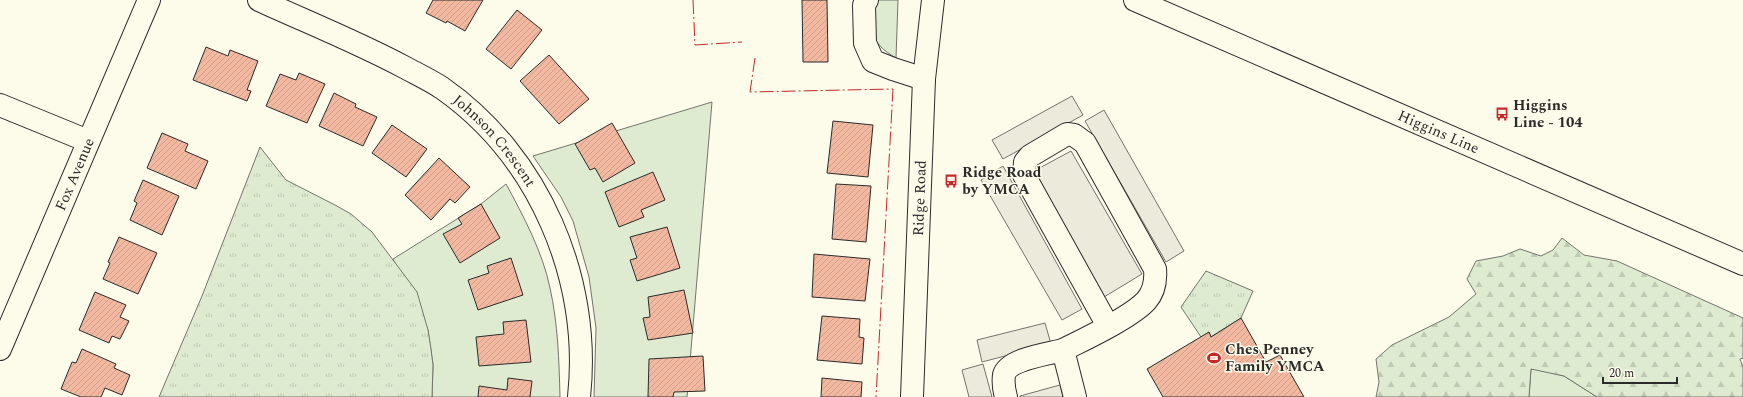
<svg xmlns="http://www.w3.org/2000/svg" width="1743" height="397" viewBox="0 0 1743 397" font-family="Spectral,serif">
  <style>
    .green { fill: #deebd1; stroke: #74746e }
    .forest { fill: url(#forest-firs); stroke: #74746e }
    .park { fill: url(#park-tufts); stroke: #74746e }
    .parking { fill: #eceadb; stroke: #74746e }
    .building { fill: url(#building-hatch); stroke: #2b2b2b }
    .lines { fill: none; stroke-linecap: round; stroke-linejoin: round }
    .minor-casing { stroke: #2b2b2b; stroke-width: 24 }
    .minor { stroke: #fdfbea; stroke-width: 22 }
    .power { stroke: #c62828; stroke-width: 1; stroke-dasharray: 14 3 2 3; stroke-linecap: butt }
    .labels { text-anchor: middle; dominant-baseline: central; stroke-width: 3; stroke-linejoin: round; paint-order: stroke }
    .poi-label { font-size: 15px; font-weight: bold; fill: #2b2b2b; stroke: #fdfbea; text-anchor: start }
    .street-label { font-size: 15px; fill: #2b2b2b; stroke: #fdfbea }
  </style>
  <defs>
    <pattern id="forest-firs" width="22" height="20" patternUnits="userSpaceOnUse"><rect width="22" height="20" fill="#deebd1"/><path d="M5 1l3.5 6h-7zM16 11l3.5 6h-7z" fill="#bfcab4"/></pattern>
    <pattern id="park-tufts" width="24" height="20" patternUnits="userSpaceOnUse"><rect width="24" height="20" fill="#deebd1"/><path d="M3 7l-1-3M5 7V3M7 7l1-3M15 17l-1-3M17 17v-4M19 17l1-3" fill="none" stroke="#bfcab4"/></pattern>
    <pattern id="building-hatch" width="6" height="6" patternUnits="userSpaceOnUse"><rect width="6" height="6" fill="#f2b8a0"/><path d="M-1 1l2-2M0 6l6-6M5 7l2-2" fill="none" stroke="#d09e8a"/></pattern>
  </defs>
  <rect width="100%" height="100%" fill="#fdfbea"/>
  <g class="green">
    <path d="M878,0H898L896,58C870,43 869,30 876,2Z"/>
    <path d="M712,102L687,397H594L596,328L589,277L573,221L561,197L533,156Z"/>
    <path d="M506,184C523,215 543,253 550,288C558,324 559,360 560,397H432L433,365L428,330L393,259L481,204Z"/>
    <path d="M1531,368L1564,376L1597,397H1529Z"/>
  </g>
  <path class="forest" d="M1562,238L1584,255L1617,261L1743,318V358L1740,359L1743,367V397H1597L1564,376L1531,369L1529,397H1376L1379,382L1376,359L1392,345L1449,317L1476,294L1467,279L1476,261L1503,256L1520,249L1541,256L1553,250Z"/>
  <g class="park">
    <path d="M260,147L286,180L335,205L351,214L372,232L417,292L428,330L431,349L433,365L432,397H159L202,296Z"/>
    <path d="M1206,271L1253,291L1241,318L1211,337L1209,332L1201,337L1181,307Z"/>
  </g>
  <g class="parking">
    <path d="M1072,96L1083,115L1003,159L992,140Z"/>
    <path d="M1104,110L1184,251L1166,262L1085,121Z"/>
    <path d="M1071,151L1142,274L1104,297L1034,171Z"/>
    <path d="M1003,166L1082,309L1062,320L981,180Z"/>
    <path d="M1045,323L1051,344L982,362L977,340Z"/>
    <path d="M983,364L992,397H969L962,370Z"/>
    <path d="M1060,385L1063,397H1020V396Z"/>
  </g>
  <g class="building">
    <path d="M433,0H483L465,31L447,21L446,23L426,13Z"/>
    <path d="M802,0H827L828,62H803Z"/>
    <path d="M517,10L542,30L511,69L486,49Z"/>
    <path d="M206,47L228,56L230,50L258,61L247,90L251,91L247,101L193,80Z"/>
    <path d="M549,55L589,99L559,124L520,81Z"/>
    <path d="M299,73L325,84L307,123L266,106L280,74L296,80Z"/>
    <path d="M334,93L356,104L355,107L377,117L363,146L319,126Z"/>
    <path d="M833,121L873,125L868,177L827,173Z"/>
    <path d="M612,123L635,163L603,182L595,168L590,170L575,144Z"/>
    <path d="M392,125L427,149L406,177L372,153Z"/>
    <path d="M162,133L188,144L185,151L208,161L196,189L147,168Z"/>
    <path d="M439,158L470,187L455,203L450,199L431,220L405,195Z"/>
    <path d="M653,172L665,200L641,210L644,217L619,227L605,192Z"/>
    <path d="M143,180L179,196L162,235L130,220L137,203L134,201Z"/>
    <path d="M836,184L871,186L866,242L832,239Z"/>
    <path d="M481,204L500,238L460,263L443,234L462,224L458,218Z"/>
    <path d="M667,227L680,268L637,281L630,260L637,258L630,237Z"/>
    <path d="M119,237L157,253L138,294L103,279L110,263L108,262Z"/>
    <path d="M814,254L870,259L865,301L812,297Z"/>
    <path d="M511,258L523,295L478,310L468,280L489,273L487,266Z"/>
    <path d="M684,290L693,333L648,340L643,318L650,317L648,297Z"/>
    <path d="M95,292L126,305L120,317L129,321L120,339L112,336L109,343L79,330Z"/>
    <path d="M822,316L860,319L859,337L864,338L862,364L817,360Z"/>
    <path d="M1241,318L1266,362L1280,355L1304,397H1163L1147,369L1209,332L1211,337Z"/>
    <path d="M526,320L531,362L479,366L476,337L504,334L503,322Z"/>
    <path d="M82,349L116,364L114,368L130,375L122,395L105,388L101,397H81L61,389L72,362L76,363Z"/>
    <path d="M703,356L705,391L674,392L673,397H648L649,359Z"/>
    <path d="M508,378L532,381L530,397H478L479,386L507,390Z"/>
    <path d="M822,378L862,382L861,397H821Z"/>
  </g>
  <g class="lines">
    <g class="minor-casing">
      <g id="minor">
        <path id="s1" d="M259,0C307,22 357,42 404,67C417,74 430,80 442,88C539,156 592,279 579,397"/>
        <path d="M867,0L864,5L865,43L873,61L893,69L924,79"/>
        <path id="s2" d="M1135,0L1743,264"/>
        <path d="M0,105L88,141"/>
        <path id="s3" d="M0,349L149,0"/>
        <path d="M1063,350C1085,339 1130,318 1146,301C1154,292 1156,280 1155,269L1085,143L1074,135L1067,134L1030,156L1025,162L1024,175L1108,326"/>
        <path id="s4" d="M912,397L924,79L933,0"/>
        <path d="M1006,397C1004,390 1003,382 1004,375C1008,359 1048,354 1063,350L1075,397"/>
      </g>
    </g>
    <use href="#minor" class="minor"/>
    <g class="power">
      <path d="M693,0L695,45L742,42"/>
      <path d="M755,58L750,92L893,89L876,397"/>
    </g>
  </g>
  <defs>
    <g id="bus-bare" transform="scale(1.08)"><path d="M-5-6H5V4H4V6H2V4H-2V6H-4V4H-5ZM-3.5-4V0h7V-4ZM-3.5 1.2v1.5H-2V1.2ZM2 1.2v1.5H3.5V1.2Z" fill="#c62828" stroke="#fdfbea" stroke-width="2.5" paint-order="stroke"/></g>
    <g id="stadium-bare" transform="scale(1.08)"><path d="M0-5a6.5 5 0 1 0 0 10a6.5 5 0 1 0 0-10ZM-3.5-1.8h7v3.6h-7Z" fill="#c62828" stroke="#fdfbea" stroke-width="2.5" paint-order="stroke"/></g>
  </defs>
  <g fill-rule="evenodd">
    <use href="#bus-bare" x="1502" y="114"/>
    <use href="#bus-bare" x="951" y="181"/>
    <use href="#stadium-bare" x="1214" y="358"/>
  </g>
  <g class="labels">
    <g class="poi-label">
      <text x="1513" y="105">Higgins<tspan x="1513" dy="17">Line - 104</tspan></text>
      <text x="962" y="172">Ridge Road<tspan x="962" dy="17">by YMCA</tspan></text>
      <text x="1225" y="349">Ches Penney<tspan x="1225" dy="17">Family YMCA</tspan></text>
    </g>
    <g class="street-label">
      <text stroke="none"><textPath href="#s2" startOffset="331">Higgins Line</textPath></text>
      <text stroke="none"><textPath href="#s1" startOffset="278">Johnson Crescent</textPath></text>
      <text stroke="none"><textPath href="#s3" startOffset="190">Fox Avenue</textPath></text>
      <text stroke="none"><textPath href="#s4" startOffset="199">Ridge Road</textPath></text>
    </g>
  </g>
  <path d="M1603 377v6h74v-6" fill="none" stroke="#2b2b2b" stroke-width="2"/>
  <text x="1609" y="377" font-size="12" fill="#2b2b2b" stroke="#fdfbea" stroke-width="3" paint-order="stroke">20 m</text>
</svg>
